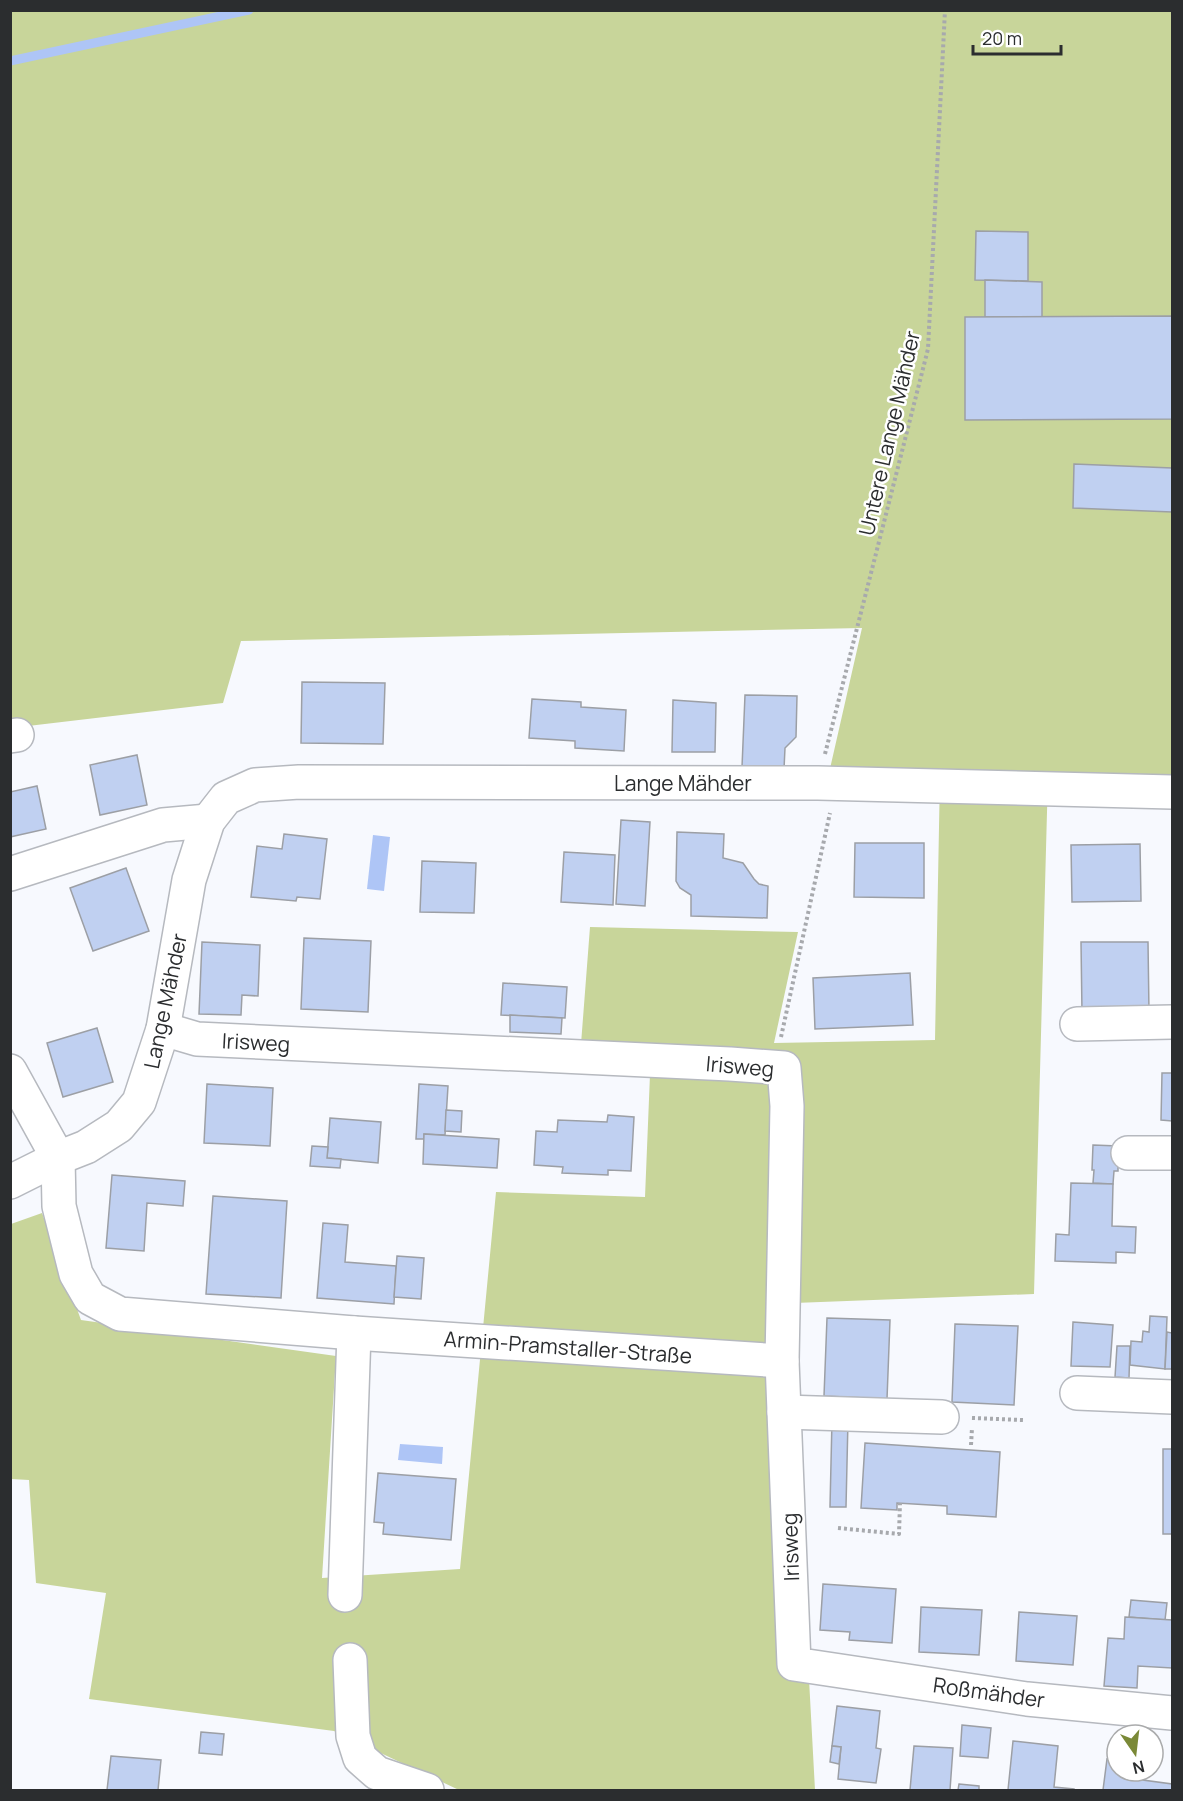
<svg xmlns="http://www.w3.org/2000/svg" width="1183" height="1801" viewBox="0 0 1183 1801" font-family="Manrope,sans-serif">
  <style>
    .green { fill: #c8d59a }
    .water { fill: #aec5f6 }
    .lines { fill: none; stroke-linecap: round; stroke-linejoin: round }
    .stream { stroke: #aec5f6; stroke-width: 9 }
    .building { fill: #c0d0f1; stroke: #9c9fa5; stroke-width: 1.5 }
    .minor-casing { stroke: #b6b9bf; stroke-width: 36 }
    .path { stroke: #a7a9ad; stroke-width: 4; stroke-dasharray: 3 3; stroke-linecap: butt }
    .minor { stroke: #fff; stroke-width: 33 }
    .labels { text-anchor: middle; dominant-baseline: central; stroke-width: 5; stroke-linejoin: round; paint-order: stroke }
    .street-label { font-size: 21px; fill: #2b2d2f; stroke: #fff }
  </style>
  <rect width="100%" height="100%" fill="#f7f9fe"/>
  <path class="green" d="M11,11H1172V775H1048L1034,1294L768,1304L809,1679L815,1790H459L334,1731L89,1699L106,1593L36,1583L29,1480L11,1479V1224L42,1213L81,1320L336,1356L322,1578L460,1569L496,1192L645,1197L651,1050L581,1044L590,927L798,932L774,1043L935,1040L940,774L829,773L862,628L241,641L223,703L11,728Z"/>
  <g class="water">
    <path d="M373,835L390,837L384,891L367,889Z"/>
    <path d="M400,1444L443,1447L442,1464L398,1460Z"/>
  </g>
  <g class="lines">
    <path class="stream" d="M10,61L249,10"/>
  </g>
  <g class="building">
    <path d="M976,231L1028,232V281L975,280Z"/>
    <path d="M985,280L1042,282V317H985Z"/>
    <path d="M1172,316V419L965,420V317Z"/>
    <path d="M1074,464L1172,468V512L1073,508Z"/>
    <path d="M302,682L385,683L383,744L301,743Z"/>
    <path d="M745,695L797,696L796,737L785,748L784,769L742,767Z"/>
    <path d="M532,699L581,702V707L626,710L624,751L575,748V741L529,738Z"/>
    <path d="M673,700L716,703L715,752H672Z"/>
    <path d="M137,755L147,805L100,815L90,765Z"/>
    <path d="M37,786L46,829L10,837V792Z"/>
    <path d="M621,820L650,822L645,906L616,904Z"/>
    <path d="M677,832L724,834L723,858L743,863L754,879L759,884L768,886L767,918L691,916V895L680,888L676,881Z"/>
    <path d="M284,834L327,839L320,899L297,897L296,901L251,897L257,846L282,849Z"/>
    <path d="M855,843H924V898L854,897Z"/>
    <path d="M1140,844L1141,901L1072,902L1071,845Z"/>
    <path d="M564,852L615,855L613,905L561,902Z"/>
    <path d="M422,861L476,863L474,913L420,912Z"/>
    <path d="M126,868L149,931L93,951L70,888Z"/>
    <path d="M304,938L371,941L368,1012L301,1009Z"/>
    <path d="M202,942L260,945L258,996L242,995L241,1015L199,1014Z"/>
    <path d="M1081,942H1148L1149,1012L1082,1013Z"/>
    <path d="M910,973L913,1025L815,1029L813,978Z"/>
    <path d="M503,983L567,987L565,1018L501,1015Z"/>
    <path d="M510,1015L562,1018L561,1034L510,1032Z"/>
    <path d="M97,1028L113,1082L63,1097L47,1043Z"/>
    <path d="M1162,1073H1172V1121L1161,1120Z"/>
    <path d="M207,1084L273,1088L270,1146L204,1143Z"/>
    <path d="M419,1084L448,1086L445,1135L424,1134V1139H416Z"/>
    <path d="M446,1110L462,1111L461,1132L445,1131Z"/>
    <path d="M608,1115L634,1117L631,1171L608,1170V1175L562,1173L563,1167L534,1165L536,1131L557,1132L558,1120L607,1122Z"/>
    <path d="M330,1118L381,1122L378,1163L327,1158Z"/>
    <path d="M424,1134L499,1139L497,1168L423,1164Z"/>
    <path d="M1093,1145L1118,1146V1171H1114L1113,1184L1093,1183L1094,1170H1092Z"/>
    <path d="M312,1146L328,1147L327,1158L341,1159L340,1168L310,1166Z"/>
    <path d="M112,1175L185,1181L183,1206L147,1203L144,1251L106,1248Z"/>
    <path d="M1071,1183L1113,1184L1112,1226L1136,1227L1135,1253L1116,1252V1263L1055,1261L1056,1234L1069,1235Z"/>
    <path d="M213,1196L287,1201L281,1298L206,1294Z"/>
    <path d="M323,1223L348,1225L345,1262L396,1266L394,1304L317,1298Z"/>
    <path d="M397,1256L424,1258L421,1299L394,1297Z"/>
    <path d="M1150,1316L1167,1317L1165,1369L1130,1365L1131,1341L1142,1342L1143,1331L1149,1332Z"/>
    <path d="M827,1318L890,1320L887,1399L824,1396Z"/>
    <path d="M1073,1322L1113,1325L1110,1367L1071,1366Z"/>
    <path d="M955,1324L1018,1326L1014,1405L952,1402Z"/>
    <path d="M1167,1332L1172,1333V1369H1165Z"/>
    <path d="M1117,1346H1130L1129,1378L1115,1377Z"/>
    <path d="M832,1420H848L846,1507H830Z"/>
    <path d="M865,1443L1000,1452L996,1517L947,1514V1506L897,1503V1510L861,1508Z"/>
    <rect x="1163" y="1449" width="9" height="85"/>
    <path d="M378,1473L456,1479L451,1540L383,1534L384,1523L374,1522Z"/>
    <path d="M823,1584L896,1589L892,1643L849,1640L850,1632L820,1630Z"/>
    <path d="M1131,1600L1167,1603L1165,1620L1129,1617Z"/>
    <path d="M921,1607L982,1610L979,1655L919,1652Z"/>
    <path d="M1019,1612L1077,1616L1073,1665L1016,1661Z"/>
    <path d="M1125,1617L1172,1620V1668L1138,1666L1137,1688L1104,1686L1108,1638L1124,1639Z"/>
    <path d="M837,1706L880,1711L876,1748L881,1749L876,1783L838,1779L841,1747L832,1746Z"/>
    <path d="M962,1725L991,1728L988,1758L960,1756Z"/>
    <path d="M201,1732L224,1734L222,1755L199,1753Z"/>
    <path d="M1013,1741L1058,1746L1054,1787L1074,1789V1790H1008Z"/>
    <path d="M832,1746L841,1747L839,1764L830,1762Z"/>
    <path d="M914,1746L953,1748L950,1790H910Z"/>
    <path d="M111,1756L161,1760L158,1790H107Z"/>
    <path d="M1107,1759L1117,1761V1771H1144L1143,1780L1172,1784V1790H1103Z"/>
    <path d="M959,1784L979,1786V1790H958Z"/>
  </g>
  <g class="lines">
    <g class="minor-casing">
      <g id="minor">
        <path d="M10,736L17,735"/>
        <path d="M10,874L163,825L208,821"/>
        <path d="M1077,1024L1172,1022"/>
        <path d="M163,1029L197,1039L730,1064L784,1068L787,1106L782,1361L794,1664L1027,1699L1172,1713"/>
        <path d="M10,1071L58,1158L59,1206L76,1274L90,1298L120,1314L354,1333L782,1361"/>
        <path d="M1128,1153H1172"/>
        <path d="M10,1182L58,1158L86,1147L119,1126L139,1102L163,1029L189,880L208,821L226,798L255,785L299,782L818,783L1172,792"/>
        <path d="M1077,1393L1172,1397"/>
        <path d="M784,1412L942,1417"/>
        <path d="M345,1595L354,1333"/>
        <path d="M350,1660L353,1736L360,1758L377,1773L427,1790"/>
      </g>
    </g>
    <g class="path">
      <path d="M825,754L928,349L945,10"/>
      <path d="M781,1037L830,813"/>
      <path d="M972,1418L1023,1420"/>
      <path d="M971,1445L972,1428"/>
      <path d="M838,1528L899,1534L900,1503"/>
    </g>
    <use href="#minor" class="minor"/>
  </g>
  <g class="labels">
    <g class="street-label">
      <text transform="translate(889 433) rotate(-77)">Untere Lange Mähder</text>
      <text x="683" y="783">Lange Mähder</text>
      <text transform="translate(165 1001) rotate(-78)">Lange Mähder</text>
      <text transform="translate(256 1042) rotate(3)">Irisweg</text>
      <text transform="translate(740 1066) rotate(5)">Irisweg</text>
      <text transform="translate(568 1347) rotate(4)">Armin-Pramstaller-Straße</text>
      <text transform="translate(790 1547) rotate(-92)">Irisweg</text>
      <text transform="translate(989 1692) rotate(8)">Roßmähder</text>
    </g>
  </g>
  <rect width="1183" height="1801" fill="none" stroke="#2b2d2f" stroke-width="24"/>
  <g transform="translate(1135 1753) rotate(166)"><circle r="28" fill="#ffffff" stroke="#aaabac" stroke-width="1.5"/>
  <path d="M0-4.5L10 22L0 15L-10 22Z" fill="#7a8937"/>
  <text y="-9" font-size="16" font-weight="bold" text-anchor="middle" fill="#2b2d2f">N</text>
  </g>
  <path d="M973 45v9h88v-9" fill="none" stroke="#2b2d2f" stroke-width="3"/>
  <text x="982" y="45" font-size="18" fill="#2b2d2f" stroke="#ffffff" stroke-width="4.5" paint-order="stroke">20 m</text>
</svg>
